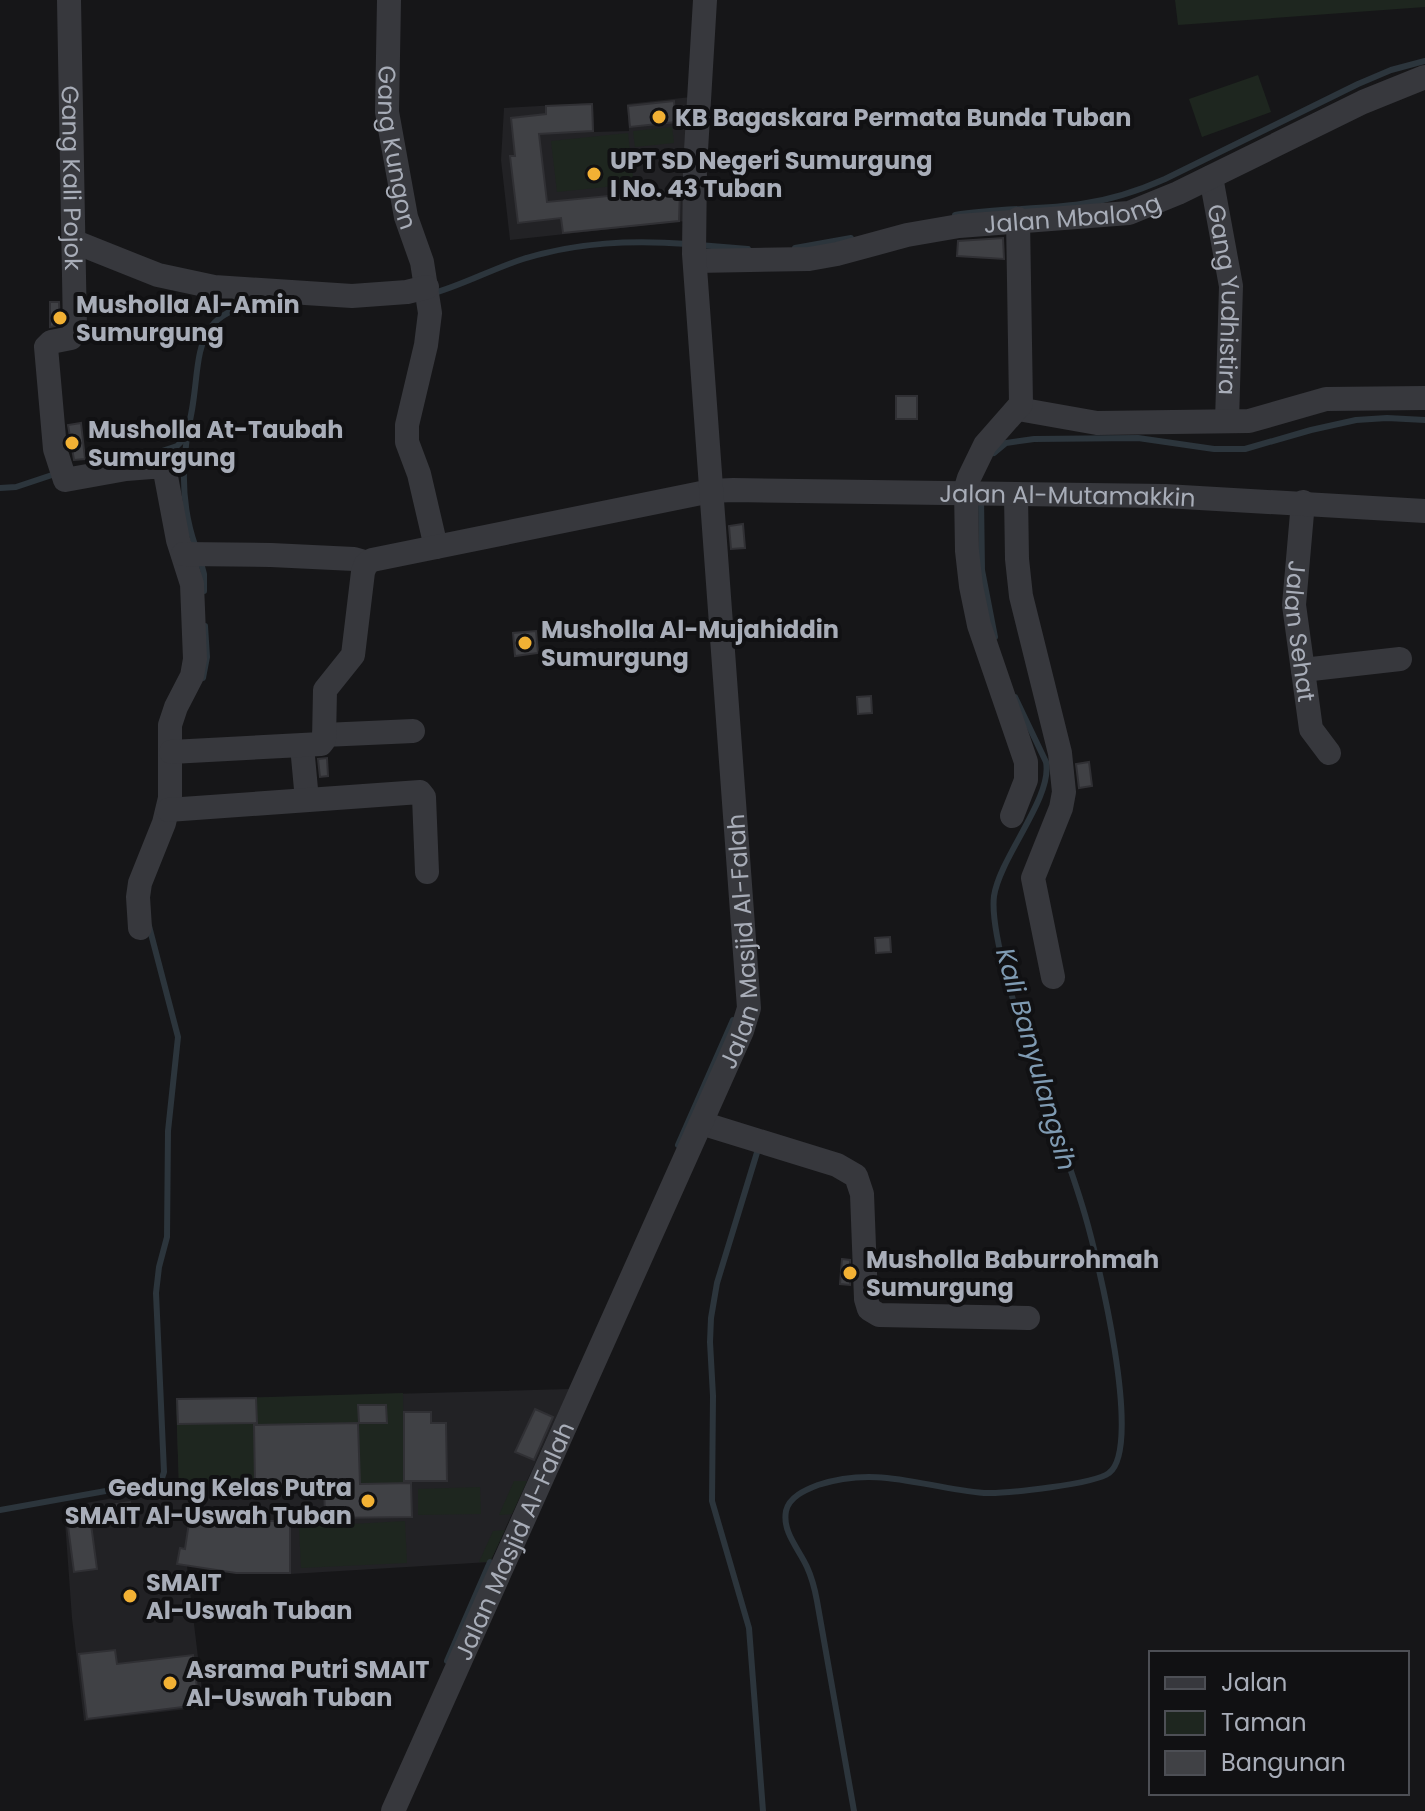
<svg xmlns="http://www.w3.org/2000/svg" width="1425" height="1811" viewBox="0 0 1425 1811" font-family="Poppins,sans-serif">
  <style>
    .built { fill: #222225 }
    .green { fill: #1e261f }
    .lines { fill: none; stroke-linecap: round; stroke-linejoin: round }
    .stream { stroke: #2c353c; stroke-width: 6 }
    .building { fill: #404145; stroke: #303034; stroke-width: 2 }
    .minor { stroke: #37383d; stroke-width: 24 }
    .poi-dot { fill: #f2b134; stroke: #111113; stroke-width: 3 }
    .labels { text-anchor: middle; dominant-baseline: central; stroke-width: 8; stroke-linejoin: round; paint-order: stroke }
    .poi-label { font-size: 24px; font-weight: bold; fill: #a8adb8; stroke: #111113; text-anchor: start }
    .street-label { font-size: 24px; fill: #a8adb8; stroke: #111113 }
    .water-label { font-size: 26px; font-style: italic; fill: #7f9bb3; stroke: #111113 }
  </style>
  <rect width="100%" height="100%" fill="#161618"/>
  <g class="built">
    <path d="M691,97L685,221L510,240L501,160L504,108L593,103L594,132L629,131L627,104Z"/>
    <path d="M569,1389L490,1562L290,1574L239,1573L187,1566L204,1707L84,1721L72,1618L64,1507L179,1486L176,1400Z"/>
  </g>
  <g class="green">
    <path d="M1175,0H1425V7L1178,25Z"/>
    <path d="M1258,75L1271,112L1202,137L1189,99Z"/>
    <path d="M672,127L674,143L635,147L633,131Z"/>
    <path d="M628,133L634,184L557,192L551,141Z"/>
    <path d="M403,1393L404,1483L179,1487L176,1400Z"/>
    <path d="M514,1481H527L512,1514L499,1515Z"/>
    <path d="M480,1487L481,1514L418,1515V1489Z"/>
    <path d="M405,1521L407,1563L301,1568L299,1527Z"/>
    <path d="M505,1530L490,1562H479L493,1531Z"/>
  </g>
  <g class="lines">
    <g class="stream">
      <path d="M955,215C997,208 1039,210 1081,204C1110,200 1138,191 1165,179L1358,84L1391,70L1425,61"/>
      <path d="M699,245L748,249"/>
      <path d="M795,248L851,238"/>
      <path d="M431,294C463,285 492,269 523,259C578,242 632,240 688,244"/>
      <path d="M187,437C181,476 183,512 196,548"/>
      <path d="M994,453L1006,443L1034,439L1138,438L1214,449H1245L1311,430L1356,420L1387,418L1425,420"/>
      <path d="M147,456L177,446L185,438C208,372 176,308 273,302"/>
      <path d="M0,488L16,487L58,473"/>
      <path d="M981,497L982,570L995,637"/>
      <path d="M200,559L204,574V591"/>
      <path d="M203,678L207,657L205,626"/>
      <path d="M678,1145L733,1020"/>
      <path d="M759,1146L717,1283L711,1318L710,1342L713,1396L712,1501L749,1628L763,1811"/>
      <path d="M0,1510L150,1483L162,1478L164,1472L156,1293L159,1267L167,1237L168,1131L178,1037L149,926"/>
      <path d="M447,1661L490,1562"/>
      <path d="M854,1811L817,1601C815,1590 812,1578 807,1567C799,1549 782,1532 786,1511C789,1497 805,1490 818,1485C879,1465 924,1488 984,1493C1005,1494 1095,1484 1109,1473C1144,1447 1097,1256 1085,1215C1072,1170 1055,1127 1040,1083C1026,1041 989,937 994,896C1000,857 1053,797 1046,762L1015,697"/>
    </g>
  </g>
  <g class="building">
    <path d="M674,101L676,122L630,127L628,106Z"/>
    <path d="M592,104L593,131L539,134L547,202L680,189L679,221L563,233L561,218L518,223L510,156H515L511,118L546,114V106Z"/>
    <path d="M1003,238L1004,259L957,256L958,241Z"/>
    <path d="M50,302H59L60,325L50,327Z"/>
    <rect x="896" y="396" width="21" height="23"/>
    <path d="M81,423L85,459L74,460L68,425Z"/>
    <path d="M743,524L745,548L731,549L729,526Z"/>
    <path d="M536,631L538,653L515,656L513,633Z"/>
    <path d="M871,696L872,713L858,714L857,697Z"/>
    <path d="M327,758L328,776L320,777L318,759Z"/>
    <path d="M1089,762L1092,786L1079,788L1076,764Z"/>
    <path d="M890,937L891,952L876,953L875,938Z"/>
    <path d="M842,1259L850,1260V1285L840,1284Z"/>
    <path d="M256,1398L257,1423L178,1424L177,1399Z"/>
    <path d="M358,1405H386L387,1423H359Z"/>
    <path d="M535,1409L553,1417L534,1460L515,1452Z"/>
    <path d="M404,1412H431V1423H446L447,1481H404Z"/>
    <path d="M358,1423L360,1484L411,1483L412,1517L325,1518L324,1483L255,1485L254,1425Z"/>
    <path d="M130,1502L133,1518L91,1524L97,1569L74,1572L66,1511Z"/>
    <path d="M191,1509L239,1517V1521H290V1573H236L177,1564L180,1548L185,1549Z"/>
    <path d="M115,1650L117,1664L193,1655L199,1705L87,1719L79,1654Z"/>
  </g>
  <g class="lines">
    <g class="minor">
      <path id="s1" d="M69,0L75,331L71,338L51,342L46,347L55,449L65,480L126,469L164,466L178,540L192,584L195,659L192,676L176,707L170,725V798L164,823L140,883L138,897L140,928"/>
      <path id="s2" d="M389,0L387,112L406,217L422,262L430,313L426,345L407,425V442L419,474L436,547"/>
      <path id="s3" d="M1211,177L1231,286L1227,421"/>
      <path d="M75,242L158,275L214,287L352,296L407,292L427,287"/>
      <path id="s4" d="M695,261L809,259L837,254L907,235L959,226L1129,213L1178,193L1363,102L1425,77"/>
      <path d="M1018,409L1097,423L1249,421L1326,399L1425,398"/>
      <path d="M1016,494L1017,559L1021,596L1060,753L1064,792L1061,808L1033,878L1053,977"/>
      <path id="s5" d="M1303,502L1294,605L1311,729L1329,753"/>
      <path d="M183,554L271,555L354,559L368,563"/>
      <path d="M1303,670L1400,659"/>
      <path d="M324,735L413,731"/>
      <path d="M302,746L307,800"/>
      <path id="s6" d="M171,752L321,744L324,740L325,690L353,655L363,572L366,564L372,560L711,491L733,490L1165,496L1425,511"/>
      <path d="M168,810L420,792L424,797L427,872"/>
      <path d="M1012,816L1026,780V762L979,625L971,586L967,551L966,488L969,478L985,445L1021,404L1018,219"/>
      <path d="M701,1123L837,1165L856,1176L862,1194L866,1299L869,1309L879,1315L1028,1318"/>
      <path id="s7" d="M393,1811L742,1031L749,1008L694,254L695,167L705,0"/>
    </g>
  </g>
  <g class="poi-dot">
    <circle cx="659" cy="117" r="8"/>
    <circle cx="594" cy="174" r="8"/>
    <circle cx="60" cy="318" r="8"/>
    <circle cx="72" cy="443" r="8"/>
    <circle cx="525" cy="643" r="8"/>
    <circle cx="850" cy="1273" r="8"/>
    <circle cx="368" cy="1501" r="8"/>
    <circle cx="130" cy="1596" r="8"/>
    <circle cx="170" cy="1683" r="8"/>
  </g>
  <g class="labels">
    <g class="poi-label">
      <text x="675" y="117">KB Bagaskara Permata Bunda Tuban</text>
      <text x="610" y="160">UPT SD Negeri Sumurgung<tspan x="610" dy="28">I No. 43 Tuban</tspan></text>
      <text x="76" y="304">Musholla Al-Amin<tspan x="76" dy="28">Sumurgung</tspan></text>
      <text x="88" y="429">Musholla At-Taubah<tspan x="88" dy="28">Sumurgung</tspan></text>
      <text x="541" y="629">Musholla Al-Mujahiddin<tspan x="541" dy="28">Sumurgung</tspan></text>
      <text x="866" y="1259">Musholla Baburrohmah<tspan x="866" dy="28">Sumurgung</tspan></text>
      <text x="352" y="1487" text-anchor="end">Gedung Kelas Putra<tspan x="352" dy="28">SMAIT Al-Uswah Tuban</tspan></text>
      <text x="146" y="1582">SMAIT<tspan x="146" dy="28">Al-Uswah Tuban</tspan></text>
      <text x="186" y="1669">Asrama Putri SMAIT<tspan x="186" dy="28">Al-Uswah Tuban</tspan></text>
    </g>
    <g class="street-label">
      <text stroke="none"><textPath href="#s2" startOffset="148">Gang Kungon</textPath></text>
      <text stroke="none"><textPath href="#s1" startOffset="178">Gang Kali Pojok</textPath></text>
      <text stroke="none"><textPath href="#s4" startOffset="382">Jalan Mbalong</textPath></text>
      <text stroke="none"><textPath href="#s3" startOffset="124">Gang Yudhistira</textPath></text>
      <text stroke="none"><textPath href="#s6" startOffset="1052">Jalan Al-Mutamakkin</textPath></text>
      <text stroke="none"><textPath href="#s5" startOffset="130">Jalan Sehat</textPath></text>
      <text stroke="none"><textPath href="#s7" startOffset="944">Jalan Masjid Al-Falah</textPath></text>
      <text stroke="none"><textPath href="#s7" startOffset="296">Jalan Masjid Al-Falah</textPath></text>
    </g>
    <g class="water-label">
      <text transform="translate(1036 1059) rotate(74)">Kali Banyulangsih</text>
    </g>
  </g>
  <rect x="1149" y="1651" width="260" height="144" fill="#111113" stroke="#4d4f55" stroke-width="2"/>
  <rect x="1165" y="1677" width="40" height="12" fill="#37383d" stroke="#4d4f55" stroke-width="2"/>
  <text x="1221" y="1691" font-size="24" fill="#a8adb8">Jalan</text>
  <rect x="1165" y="1711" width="40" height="24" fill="#1e261f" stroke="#4d4f55" stroke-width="2"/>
  <text x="1221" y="1731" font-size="24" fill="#a8adb8">Taman</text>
  <rect x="1165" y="1751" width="40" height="24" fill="#404145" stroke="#4d4f55" stroke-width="2"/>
  <text x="1221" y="1771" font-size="24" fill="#a8adb8">Bangunan</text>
</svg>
